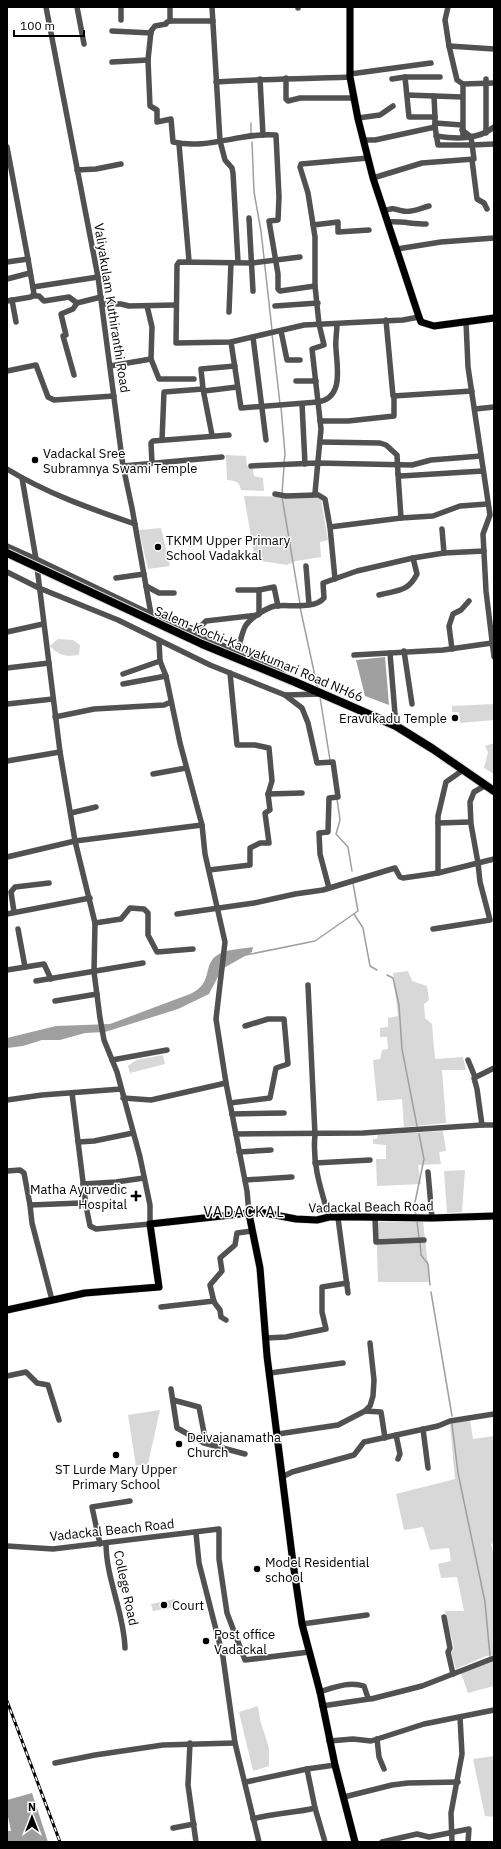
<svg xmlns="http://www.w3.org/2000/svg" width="501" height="1849" viewBox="0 0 501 1849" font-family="'IBM Plex Sans',sans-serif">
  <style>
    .green { fill: #d8d8d8 }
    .water { fill: #9f9f9f }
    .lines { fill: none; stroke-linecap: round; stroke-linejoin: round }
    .stream { stroke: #9f9f9f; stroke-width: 1.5 }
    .major-casing { stroke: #dbdbdb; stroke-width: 8 }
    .highway-casing { stroke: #dbdbdb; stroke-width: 10 }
    .minor { stroke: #515151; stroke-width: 5.5 }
    .major { stroke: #000; stroke-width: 7 }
    .highway { stroke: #000; stroke-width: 8 }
    .rail-casing { stroke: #000; stroke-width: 3 }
    .rail { stroke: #fff; stroke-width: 1.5; stroke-dasharray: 4.5; stroke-linecap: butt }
    .highway-bridge-casing { stroke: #dbdbdb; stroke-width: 10; stroke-linecap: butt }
    .highway-bridge { stroke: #000; stroke-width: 8 }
    .poi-dot { fill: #000; stroke: #fff; stroke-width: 1.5 }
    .labels { text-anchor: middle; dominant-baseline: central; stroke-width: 3; stroke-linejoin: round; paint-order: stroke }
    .street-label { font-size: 13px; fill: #000; stroke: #fff }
    .poi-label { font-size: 13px; fill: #000; stroke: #fff; text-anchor: start }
    .quarter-label { font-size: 15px; letter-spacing: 1px; fill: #000; stroke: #fff }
  </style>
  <rect width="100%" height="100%" fill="#fff"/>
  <g class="green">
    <path d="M226,455L246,456L247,466L253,469L254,476L263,478L264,491L241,490C239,481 236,481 227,480Z"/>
    <path d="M244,496L314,497L321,499L328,540L320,542L321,557L296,561L287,565L255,560Z"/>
    <path d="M161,528L170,566L148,569L139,530Z"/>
    <path d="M58,639L73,640L80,645L79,655C66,657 59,656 50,646Z"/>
    <path d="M494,704V720L460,723L459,712H452V706Z"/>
    <path d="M494,743V774L484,768L488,752L485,746Z"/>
    <path d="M408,971L412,981L427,986L429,1000L424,1004L425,1018L432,1024L435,1059L463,1057L466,1070H442L446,1123L404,1127L402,1099L377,1101L373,1060L380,1059L382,1050L388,1049L387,1037H380V1028L388,1027V1018L398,1016L393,973Z"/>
    <path d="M163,1055L165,1064L130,1073L128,1066L136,1060Z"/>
    <path d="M443,1131L446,1151L439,1152L441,1164L418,1165L421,1184L377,1186L376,1159H386V1145L373,1144V1139H377L378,1135Z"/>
    <path d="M465,1170L462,1212L447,1213L444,1171Z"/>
    <path d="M423,1221L430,1282H378L376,1222Z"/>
    <path d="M160,1410L148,1464L136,1466L128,1415Z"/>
    <path d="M470,1420L473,1439L494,1436V1543L491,1544L494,1555V1655L486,1656L456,1669L451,1653L454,1648L445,1611H464L457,1577L441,1578L438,1564L451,1561L449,1548L430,1550L423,1527L404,1530L396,1494L455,1479L450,1424Z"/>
    <path d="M175,1599L176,1607L153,1611L151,1604Z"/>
    <path d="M494,1660V1686L468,1693L461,1673Z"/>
    <path d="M258,1706L260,1720L269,1748V1766L253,1771L239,1712Z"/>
    <path d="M494,1756V1817L485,1816L473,1759Z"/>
  </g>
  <g class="water">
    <path d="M385,657L389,705L365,696L356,660Z"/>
    <path d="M253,947L252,952L222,969L209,994L178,1009L105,1032L85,1033L60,1040H42L23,1046L7,1048V1038L56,1026L110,1024L190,994C214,983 202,967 216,956C225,949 241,949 253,947Z"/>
    <path d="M32,1793L48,1842H7V1831H11L7,1812V1800Z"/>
  </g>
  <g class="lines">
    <g class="stream">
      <path d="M251,123V135"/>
      <path d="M252,142L254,192L261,231L272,330"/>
      <path d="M272,334L280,404"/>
      <path d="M281,407L285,454L284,463"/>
      <path d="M282,493L284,467"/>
      <path d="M282,497L300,604"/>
      <path d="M300,607L318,690"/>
      <path d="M320,697L330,760"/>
      <path d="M337,799L340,820L336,834L348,847L352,871"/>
      <path d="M354,914L363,928L370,966L377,970"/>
      <path d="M246,955L315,941L358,911L353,883"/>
      <path d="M387,975L393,978L399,1005L402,1049L417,1126"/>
      <path d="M416,1215L414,1207L424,1159L419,1134"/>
      <path d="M417,1222L419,1238"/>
      <path d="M420,1242L421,1255L428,1264L430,1285"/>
      <path d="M431,1292L452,1416"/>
      <path d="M452,1424L458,1473L485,1602L490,1656"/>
    </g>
    <g class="major-casing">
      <g id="major">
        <path d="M350,7V77L358,119L373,178L419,317L421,322L434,326L494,318"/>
        <path d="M249,1214L260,1268L267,1356L293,1563L302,1624L320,1692L335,1765L355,1842"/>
        <path d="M7,1310L85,1293L159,1287L150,1224L259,1212L296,1219L317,1220L329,1217H357L432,1218L494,1216"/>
      </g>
    </g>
    <g class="highway-casing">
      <path id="highway" d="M295,682L396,726L433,749L494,791"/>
    </g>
    <g class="minor">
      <path d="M46,7L98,277L123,466L132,508L151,614"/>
      <path d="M77,7L84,44"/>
      <path d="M121,7V20"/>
      <path d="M170,7V21"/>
      <path d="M212,7L220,141L225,160L232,168L233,173L238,262"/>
      <path d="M298,7V8"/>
      <path d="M448,7L445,20L449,46L457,80L463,84"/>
      <path d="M213,21H170L167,22L166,24L155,26L151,31L148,60L150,106L157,110V122L171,119L173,142C208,150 242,132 276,135L279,197L278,220L269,221L278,274V289L280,291L315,286"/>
      <path d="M112,31L151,33"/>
      <path d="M449,46L494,49"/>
      <path d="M112,62L148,60"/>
      <path d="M350,74L431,63"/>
      <path d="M405,77L409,117H435V127"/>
      <path d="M286,78V99L288,101L300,98H354"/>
      <path d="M260,79L263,135"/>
      <path d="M392,79L405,77H440"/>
      <path d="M486,79V133"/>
      <path d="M216,82C260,79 305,79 350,77"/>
      <path d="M407,95L462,97"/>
      <path d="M434,96L435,117"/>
      <path d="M358,118L380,115L393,106"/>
      <path d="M435,123L462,125"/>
      <path d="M436,136C456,139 478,140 494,127"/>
      <path d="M463,137V84L494,83"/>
      <path d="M363,140H375L435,127L438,145H472L494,144"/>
      <path d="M179,144L189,261"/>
      <path d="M7,147L28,259"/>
      <path d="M472,160L477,199L484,203L487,209"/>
      <path d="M77,170L96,169L121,164"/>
      <path d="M373,178L422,163L474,159L471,137L462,130"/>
      <path d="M384,211C395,207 393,209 403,211C411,213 421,208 429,206"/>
      <path d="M249,218L253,291"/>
      <path d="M388,222C401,221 413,224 426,224"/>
      <path d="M313,225L338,222V232L369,230"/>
      <path d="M397,249L441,242L494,238"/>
      <path d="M300,257L252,263L179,262L177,265L176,343L231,342L304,325L403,320L419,317"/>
      <path d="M7,262L28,259L34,294L31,297L7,301"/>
      <path d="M7,279L30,273"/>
      <path d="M33,287L98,277"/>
      <path d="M34,296H39L44,301L69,297L77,303L101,297"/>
      <path d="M12,300L16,322"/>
      <path d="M102,304H121L129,306L176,305"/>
      <path d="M147,306L152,327L151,359L159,379H194"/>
      <path d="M275,306L318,303"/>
      <path d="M229,312L231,263"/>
      <path d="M386,320L393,396L472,391"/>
      <path d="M466,322L468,367L490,515L483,534L486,591L494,657"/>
      <path d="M337,324C337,332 335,341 336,349C337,367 344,398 318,402L312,349L324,345L319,324L315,286V237L308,193L300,167L301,164L368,158"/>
      <path d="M281,331L287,360H300"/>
      <path d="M66,335L61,314L73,309L77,303"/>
      <path d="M63,336L74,375"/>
      <path d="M253,337L266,440"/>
      <path d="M231,342L241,408L318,402L321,429L315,493L325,499L330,527L335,579"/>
      <path d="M110,366L151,359"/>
      <path d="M7,371L36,365L48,397L54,400L114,396"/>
      <path d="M296,381H316"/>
      <path d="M204,391L237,387"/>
      <path d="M302,404L305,464"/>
      <path d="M475,409L494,407"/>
      <path d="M320,421H348L394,416V397"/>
      <path d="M212,435L203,389L201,369L235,366"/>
      <path d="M162,440L164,392L203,389"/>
      <path d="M320,442L380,443L386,445L397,455L398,474L401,476L483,471"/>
      <path d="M152,463L151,443L153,441L229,435"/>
      <path d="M123,466L222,457"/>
      <path d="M251,466L317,463L412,465L431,460L481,456"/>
      <path d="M7,469C46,493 91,509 135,524"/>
      <path d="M398,474L401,518"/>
      <path d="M275,494L286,496L316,495"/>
      <path d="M330,527L401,518L433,516L460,506L487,504"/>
      <path d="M442,529L444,553"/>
      <path d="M7,546L36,559L151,614L270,666L283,674"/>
      <path d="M306,566L309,604"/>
      <path d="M7,572L39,588L118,620L210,665L285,695L302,708L308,723L317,763L333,762L338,797L329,798L328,832L319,833L320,854L329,888"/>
      <path d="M116,578L144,574"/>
      <path d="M146,586L159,593H174"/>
      <path d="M238,590H259V614"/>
      <path d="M259,590L274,587L278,606"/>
      <path d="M379,595C398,590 408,592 417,574L413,558"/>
      <path d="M7,632L43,624"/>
      <path d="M194,633L206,621L258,615"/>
      <path d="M159,641L160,661L166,676L180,743L202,825L205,854L225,942L216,1019L226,1083L247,1191L249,1214"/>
      <path d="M452,649L449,626L453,614L461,610L469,601"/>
      <path d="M404,651L412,704"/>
      <path d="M237,652C240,644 242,631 246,625C252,617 266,608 275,606C288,604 314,610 324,598L323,583L357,571L413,558L444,553L484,551"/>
      <path d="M390,653L396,726"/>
      <path d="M354,655L443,650L492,643"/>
      <path d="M7,668L49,663"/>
      <path d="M230,673L237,745H255L269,748L272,781L268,794"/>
      <path d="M123,674L160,661"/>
      <path d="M123,684L166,676"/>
      <path d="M285,695L321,694"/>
      <path d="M7,704L53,699"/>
      <path d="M55,717L94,709L164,705L171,702"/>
      <path d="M7,761L60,752"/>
      <path d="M153,774L186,768"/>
      <path d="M71,813L96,807"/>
      <path d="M438,823L470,822"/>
      <path d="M7,857L75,841L202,825"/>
      <path d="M209,870L250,865V848L260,843H269L265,813L270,810L268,794L302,793"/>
      <path d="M438,873V816L446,782L463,770"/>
      <path d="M14,912L11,892L15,887L49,883"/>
      <path d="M7,914L90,898"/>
      <path d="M177,914L254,903L295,894L323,890L395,868L400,877L403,878L438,873L494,859"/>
      <path d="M95,923L121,919L130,908L144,909L148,913V935L157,952L193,949"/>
      <path d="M18,929L25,967"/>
      <path d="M433,929L490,920L480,882L478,863L471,824L470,802L474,792L486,785"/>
      <path d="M7,970L44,964L51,979"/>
      <path d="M36,981L143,963"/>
      <path d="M308,985L315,1135C312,1164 321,1190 329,1217"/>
      <path d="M55,1001L97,994"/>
      <path d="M112,1060L167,1050"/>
      <path d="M468,1060L475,1077"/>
      <path d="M494,1068L474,1078L477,1089L482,1125H494"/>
      <path d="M72,1093L86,1206"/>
      <path d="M123,1098L151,1100L226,1083"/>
      <path d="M7,1100L42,1095L121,1089"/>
      <path d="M230,1103L270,1098L276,1068L288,1064L284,1019H268L245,1026"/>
      <path d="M232,1114L284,1113"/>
      <path d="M236,1134L363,1133L482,1125"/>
      <path d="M78,1142L94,1141L133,1133"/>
      <path d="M239,1152L271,1150"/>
      <path d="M315,1163L370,1160"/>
      <path d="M7,1171L20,1170L24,1173L30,1205L81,1203L86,1206L90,1226L96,1229L150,1224V1205L140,1157L117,1072L104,1040L100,1018L94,972L95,923L75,841L60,752L36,559L22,478"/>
      <path d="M428,1172L432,1218"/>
      <path d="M245,1180L292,1177"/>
      <path d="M83,1184L116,1182L144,1178"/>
      <path d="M30,1205L32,1223L52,1300"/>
      <path d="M338,1218L348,1293"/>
      <path d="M375,1218L376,1242L424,1240"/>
      <path d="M161,1307L214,1301"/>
      <path d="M226,1320L221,1317L220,1310L214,1302L210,1285L222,1271L220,1258L235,1245L237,1233L252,1231"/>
      <path d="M266,1338L286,1337L326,1329L322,1312V1287L347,1283"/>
      <path d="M270,1373L343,1363"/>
      <path d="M7,1376L26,1372L37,1383L48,1385L59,1420"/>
      <path d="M171,1389L177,1428L204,1443L245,1454"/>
      <path d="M173,1400L199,1407L206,1443"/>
      <path d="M365,1411L381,1412L385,1438"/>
      <path d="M423,1429L428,1468"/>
      <path d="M278,1434L338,1425L365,1411L370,1406L373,1396L374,1380L370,1343"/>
      <path d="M396,1435L400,1454L398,1459"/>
      <path d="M282,1477L292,1472L354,1455L364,1442L438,1426L450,1421L494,1414"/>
      <path d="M196,1533L199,1563L223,1657L235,1743L259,1842"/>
      <path d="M106,1543C106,1579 124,1612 125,1648"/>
      <path d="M100,1544L92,1507L130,1501"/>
      <path d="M7,1546L53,1549L219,1529V1559L227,1613L245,1660L309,1652"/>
      <path d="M444,1617L450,1648L448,1652L453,1674"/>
      <path d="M302,1624L367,1615"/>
      <path d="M319,1692C333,1688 348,1681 364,1686L368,1698L371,1699L422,1686L494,1658"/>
      <path d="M322,1706L369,1699"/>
      <path d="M377,1739L379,1757L384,1769"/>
      <path d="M329,1741L353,1739L371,1741L424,1724L494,1710"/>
      <path d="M190,1743L188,1785L196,1842"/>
      <path d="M55,1763L95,1755L163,1745L235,1743"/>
      <path d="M307,1769L315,1808L325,1842"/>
      <path d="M246,1782L307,1769L335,1765"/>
      <path d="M344,1797L392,1785L408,1783L458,1782"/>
      <path d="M253,1819C274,1813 295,1813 315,1808"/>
      <path d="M173,1828L194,1824"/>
      <path d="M382,1842L417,1834L429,1837L469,1829L468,1842"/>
      <path d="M452,1842L451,1813L462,1754L460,1717"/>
    </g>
    <use href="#major" class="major"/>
    <use href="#highway" class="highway"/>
    <g class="rail-casing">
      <path id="rail" d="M7,1701L60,1842"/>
    </g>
    <use href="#rail" class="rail"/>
    <g class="highway-bridge-casing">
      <path id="highway-bridge" d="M7,553L202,644L295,682"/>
    </g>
    <use href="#highway-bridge" class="highway-bridge"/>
  </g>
  <g class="poi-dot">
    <circle cx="35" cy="460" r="4"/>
    <circle cx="158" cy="547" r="4"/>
    <circle cx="455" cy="718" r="4"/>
    <path d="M134 1190h4v4h4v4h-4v4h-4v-4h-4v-4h4z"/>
    <circle cx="179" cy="1444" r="4"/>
    <circle cx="116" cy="1455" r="4"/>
    <circle cx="257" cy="1569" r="4"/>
    <circle cx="164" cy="1605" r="4"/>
    <circle cx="206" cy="1641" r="4"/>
  </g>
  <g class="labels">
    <g class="street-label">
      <text transform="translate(112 308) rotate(81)">Valiyakulam Kuthiranthi Road</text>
      <text transform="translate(259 654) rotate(23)">Salem-Kochi-Kanyakumari Road NH66</text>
      <text transform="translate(371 1207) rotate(-1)">Vadackal Beach Road</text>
      <text transform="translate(112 1530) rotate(-6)">Vadackal Beach Road</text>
      <text transform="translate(126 1588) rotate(78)">College Road</text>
    </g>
    <g class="poi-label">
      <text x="43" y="453">Vadackal Sree<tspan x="43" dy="15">Subramnya Swami Temple</tspan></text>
      <text x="166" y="540">TKMM Upper Primary<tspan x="166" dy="15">School Vadakkal</tspan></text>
      <text x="447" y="718" text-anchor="end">Eravukadu Temple</text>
      <text x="127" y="1189" text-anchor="end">Matha Ayurvedic<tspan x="127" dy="15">Hospital</tspan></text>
      <text x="187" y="1437">Deivajanamatha<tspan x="187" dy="15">Church</tspan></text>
      <text x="116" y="1469" text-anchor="middle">ST Lurde Mary Upper<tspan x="116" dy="15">Primary School</tspan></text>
      <text x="265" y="1562">Model Residential<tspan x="265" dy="15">school</tspan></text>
      <text x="172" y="1605">Court</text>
      <text x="214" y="1634">Post office<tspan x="214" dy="15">Vadackal</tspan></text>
    </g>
    <g class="quarter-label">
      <text x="244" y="1211">VADACKAL</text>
    </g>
  </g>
  <rect width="501" height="1849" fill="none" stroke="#000000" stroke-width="16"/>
  <g transform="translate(32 1817)" stroke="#ffffff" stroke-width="3" paint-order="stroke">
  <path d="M0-3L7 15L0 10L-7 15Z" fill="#000000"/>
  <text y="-6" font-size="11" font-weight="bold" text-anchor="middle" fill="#000000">N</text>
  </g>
  <path d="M14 30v6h70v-6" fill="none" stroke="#000000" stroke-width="2"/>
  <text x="20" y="30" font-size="12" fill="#000000" stroke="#ffffff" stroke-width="3" paint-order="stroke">100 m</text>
</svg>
